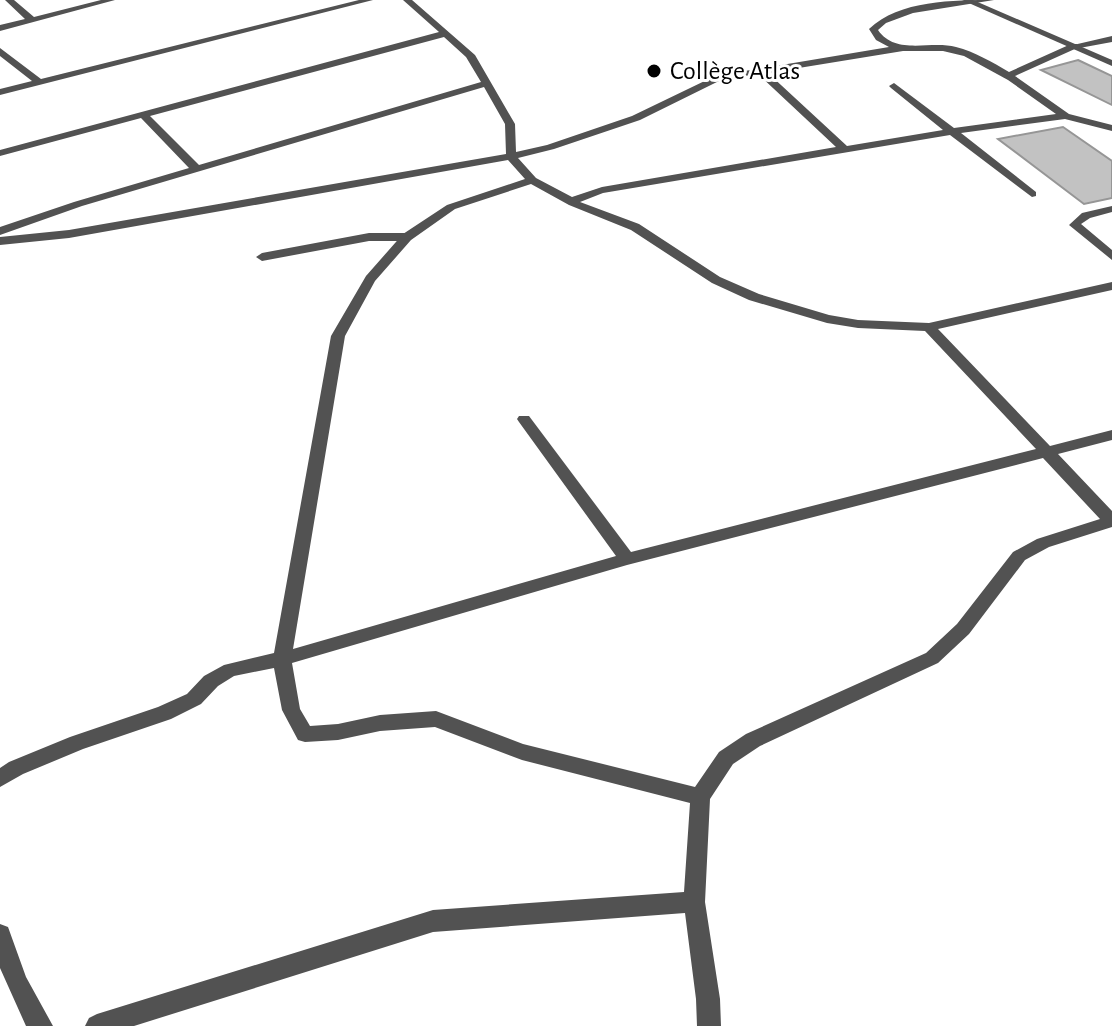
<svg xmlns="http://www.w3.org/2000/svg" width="1112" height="1026" viewBox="0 0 1112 1026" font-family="'Alegreya Sans',sans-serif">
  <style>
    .building { fill: #c2c2c2; stroke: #969696; stroke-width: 2 }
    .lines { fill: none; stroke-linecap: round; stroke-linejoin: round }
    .service { fill: #525252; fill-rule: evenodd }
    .minor { fill: #525252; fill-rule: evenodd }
    .tertiary { fill: #525252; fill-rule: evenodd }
    .poi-dot { fill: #000; stroke: #fff; stroke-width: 3 }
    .labels { text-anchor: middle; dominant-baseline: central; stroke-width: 6; stroke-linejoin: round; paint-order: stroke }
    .far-poi-label { font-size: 26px; fill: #000; stroke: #fff; text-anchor: start }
  </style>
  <rect width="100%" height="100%" fill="#fff"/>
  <g class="building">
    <path d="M1078,60L1112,76V105L1041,70Z"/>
    <path d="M1063,127L1112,161V198L1084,204L998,139Z"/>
  </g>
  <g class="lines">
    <g class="service">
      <path d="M1112,36V42L1074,49L1069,46Z"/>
      <path d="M369,233H407L413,237L407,241H369L262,261L256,257L262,253Z"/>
    </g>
    <g class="minor">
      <path d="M5,0H14L34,17L101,0H115L0,31V25L25,19Z"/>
      <path d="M359,0H373L0,95V89L32,81L0,56V48L41,79Z"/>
      <path d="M403,0H412L475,55L515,124L516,152L547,145L632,116L715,76L889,47L876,40L869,29C899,0 954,0 994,0L913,13L886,23L878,30C896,56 930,40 956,47C975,52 992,62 1009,72L1071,44H1077V48L1015,76L1069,114L1112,125V131L1065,119L961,133L1036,192V196L1032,197L950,135L603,193L580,202L639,224L720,277L759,294L829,315L858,320L929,323L1112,282V290L938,329L1050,446L1112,430V440L1058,454L1112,511V527L1049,547L1025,560L969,634L938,663L760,746L733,764L710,799L705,902L720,999L721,1026H697L696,999L685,913L433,932L134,1026H85L89,1018L97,1014L433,910L684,892L690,803L522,760L435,727L380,731L338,740L305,742L298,740L282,710L274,668L234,676L218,686L201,704L171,719L83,749L23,774L0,787V768L9,762L70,737L158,707L187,694L204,676L224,665L274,653L331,336L366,276L403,234L447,205L525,179L508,160L69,238L0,245V237L69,230L506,154L505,124L484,87L82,206L0,235V227L74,202L189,168L141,118L0,156V150L439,32ZM444,37L466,57L481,82L199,165L150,116ZM903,51H943L964,56L1008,80L1056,114L954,128L894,83L889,86L891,88L943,130L847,146L768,73ZM758,74L836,147L602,187L572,197L536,178L518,158L554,149L640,120L721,80ZM531,184L569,205L631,230L712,283L749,300L827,323L858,328L925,331L1036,449L631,552L529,416H519L517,419L519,422L616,556L293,649L345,336L375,281L411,240L455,209ZM1043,458L1100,519L1037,539L1013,552L957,624L926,653L746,734L719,752L695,787L523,744L436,711L380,715L338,724L310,726L300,709L292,663L627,565Z"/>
      <path d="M1112,206V212L1090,218L1081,224L1112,250V260L1069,225L1082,213Z"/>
      <path d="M0,924L8,927L26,977L53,1026H26L0,968Z"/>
    </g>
    <path class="tertiary" d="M962,0H973L1112,60V66Z"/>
  </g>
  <circle class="poi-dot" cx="654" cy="71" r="8"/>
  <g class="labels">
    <g class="far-poi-label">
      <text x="670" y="71">Collège Atlas</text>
    </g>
  </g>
</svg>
